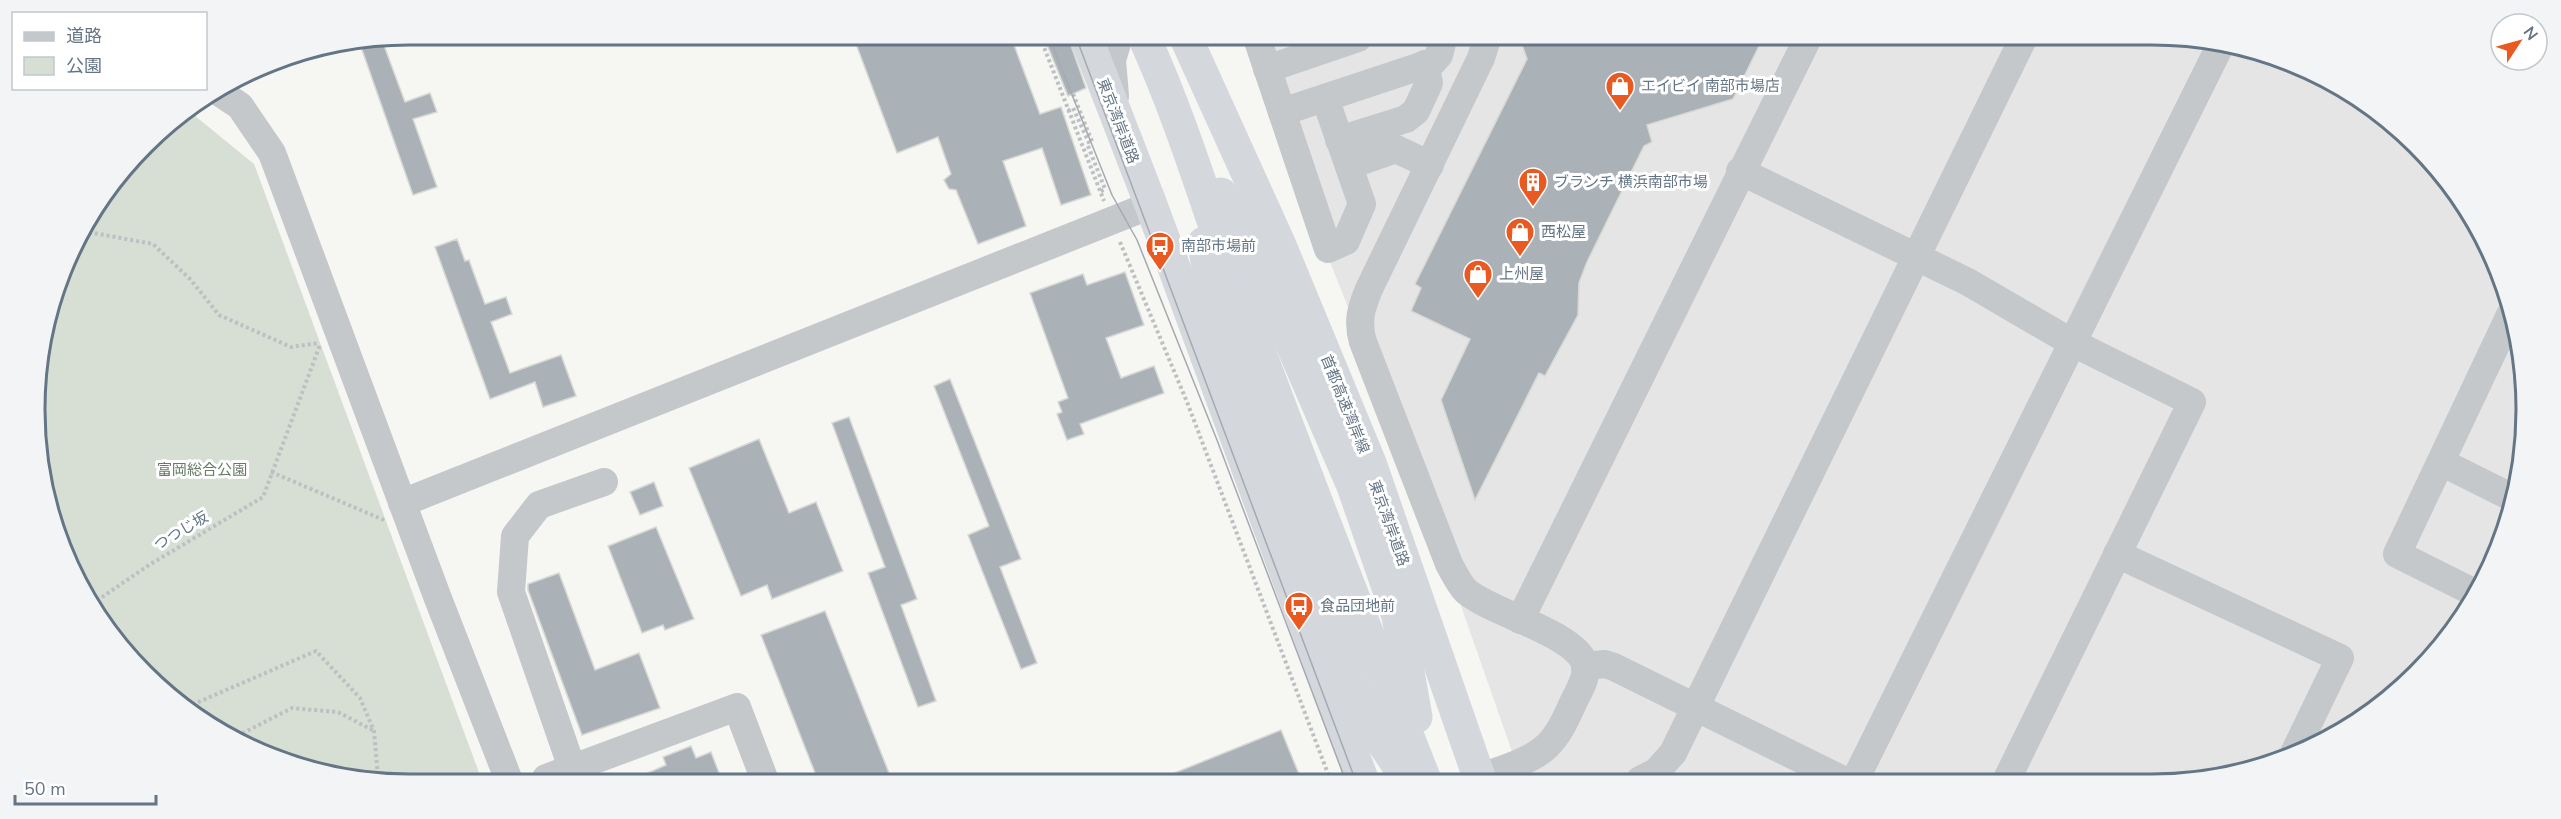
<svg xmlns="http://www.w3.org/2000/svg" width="2561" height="819" viewBox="0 0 2561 819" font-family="'Nunito Sans','Noto Sans JP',sans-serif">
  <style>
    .built { fill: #e4e5e4 }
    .green { fill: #d7ded4 }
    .building { fill: #aab2b8; stroke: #d8d8d5; stroke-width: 1.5 }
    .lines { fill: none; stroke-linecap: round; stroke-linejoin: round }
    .path { stroke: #bdc0c2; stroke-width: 4; stroke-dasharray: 3 3; stroke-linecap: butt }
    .minor { stroke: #c4c8cb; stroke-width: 28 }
    .highway { stroke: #d4d8dd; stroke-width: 33 }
    .tram { stroke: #a4aab0; stroke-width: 1.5 }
    .labels { text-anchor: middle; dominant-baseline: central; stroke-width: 6; stroke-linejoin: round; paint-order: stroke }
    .poi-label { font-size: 15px; fill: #647585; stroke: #fff; text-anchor: start }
    .street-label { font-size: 15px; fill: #647585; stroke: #fff }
    .park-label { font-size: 15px; fill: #677c63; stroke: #fff }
    .rim { fill: none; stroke: #647585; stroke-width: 3 }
  </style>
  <rect width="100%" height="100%" fill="#f6f6f3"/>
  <path class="built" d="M1242,38L2225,42L2360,98L2463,201L2519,337V483L2476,597L2416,675L2318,746L2201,781L1522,780L1425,503Z"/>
  <path class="green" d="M189,111L254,164L481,778L336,777L201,721L98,618L47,506L38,361L73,243L162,128Z"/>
  <g class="building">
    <path d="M877,36L1011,37L1040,114L1061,107L1091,195L1061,205L1042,148L1003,161L1026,226L978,244L956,190L949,189L944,180L951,174L938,137L897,153L856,44Z"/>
    <path d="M1044,37H1068L1086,88L1068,96Z"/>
    <path d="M1520,39L1762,40L1733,99L1647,125L1652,142L1644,146L1587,262L1579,283L1578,315L1545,376L1539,373L1475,500L1441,400L1470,339L1411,311L1421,288L1415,284L1527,59Z"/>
    <path d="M382,40L405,102L430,93L437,112L413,119L437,187L413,195L360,44Z"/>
    <path d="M457,239L465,261L469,260L485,304L506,297L512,314L491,322L510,373L561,355L576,396L543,407L535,382L490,399L435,247Z"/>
    <path d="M1125,272L1144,325L1106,338L1121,378L1154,366L1164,393L1080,424L1084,434L1067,440L1057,414L1062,412L1058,402L1068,398L1030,293L1083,274L1087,285Z"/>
    <path d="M950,379L1021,559L1000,567L1037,663L1021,669L968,535L989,526L934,386Z"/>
    <path d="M849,417L917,599L901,605L936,701L918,707L868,573L885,567L832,423Z"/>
    <path d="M759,439L789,513L816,502L843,571L772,599L767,585L741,596L689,468Z"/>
    <path d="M654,482L663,506L640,515L630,492Z"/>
    <path d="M656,527L694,619L665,630L663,625L642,633L608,546Z"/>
    <path d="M559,573L595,670L639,653L660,708L582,735L528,590V584Z"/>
    <path d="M825,611L891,778H817L761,635Z"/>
    <path d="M1281,730L1301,779H1162V778Z"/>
    <path d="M691,746L696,758L711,752L721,778H636L666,765L663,757Z"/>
  </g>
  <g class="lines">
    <g class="path">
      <path d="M1040,37L1104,201"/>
      <path d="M1073,94L1093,144"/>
      <path d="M1068,111L1073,108L1090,145"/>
      <path d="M1088,146L1105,189L1100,192"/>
      <path d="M83,231L153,244L190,279L219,315L291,347L318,343"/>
      <path d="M1120,242L1187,402L1330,779"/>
      <path d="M271,472L384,520"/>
      <path d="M92,604L149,565L263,497L320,345"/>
      <path d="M187,707L316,651L360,698L374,731L378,777"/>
      <path d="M237,736L292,708L338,712L374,731"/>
    </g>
    <g class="minor">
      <path d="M1257,38L1328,249L1346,241L1362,204L1325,98"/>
      <path d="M1267,69L1358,38"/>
      <path d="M219,92L240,106L272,153L437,596L508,778"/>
      <path d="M1115,96L1112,60L1119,37"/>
      <path d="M1282,112L1433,62L1439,55L1443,39"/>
      <path d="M1339,140L1406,119L1416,111L1429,83L1425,64"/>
      <path d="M1350,165L1396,149L1430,165"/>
      <path d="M1740,171L1968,282L2071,342L2192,402L2006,781"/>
      <path d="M2441,462L2513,498"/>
      <path d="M402,503L1151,205"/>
      <path d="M2117,554L2340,658L2294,753"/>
      <path d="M2477,594L2397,554L2510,315"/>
      <path d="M1520,620L1807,40"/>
      <path d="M1585,666L1605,664L1614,667L1843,780"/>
      <path d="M572,768L511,592L515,536L539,505L604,482"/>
      <path d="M546,778L737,707L764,778"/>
      <path d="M1472,780C1494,772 1531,762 1547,746C1559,735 1566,718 1573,703C1578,692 1588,678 1585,665C1578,634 1491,613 1466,591C1459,584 1454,573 1449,564L1363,342C1357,322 1361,308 1369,289L1481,58L1487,39"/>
      <path d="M1640,780L1656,772L1673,753L2022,41"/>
      <path d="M1855,780L2222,42"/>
    </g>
    <g class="highway">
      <path d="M1086,37L1151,205L1362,779"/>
      <path d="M1144,37C1184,125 1211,219 1244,310C1302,467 1363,623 1425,780"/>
      <path d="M1186,38L1279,243L1370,463L1480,780"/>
      <path d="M1221,194L1271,296L1353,486L1398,616L1416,717"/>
      <path d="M1204,243L1213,298L1354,689L1374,729L1408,780"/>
    </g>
    <g class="tram">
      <path d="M1049,37L1112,195L1137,240L1217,440L1345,779"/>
      <path d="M1076,37L1355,779"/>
    </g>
  </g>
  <defs>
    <g id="shop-pin" transform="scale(1.5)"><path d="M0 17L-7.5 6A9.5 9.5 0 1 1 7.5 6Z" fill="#e85a21" stroke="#fff"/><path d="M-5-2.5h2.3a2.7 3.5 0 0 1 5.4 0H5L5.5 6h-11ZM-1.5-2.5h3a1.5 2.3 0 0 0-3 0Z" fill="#fff"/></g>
    <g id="building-pin" transform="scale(1.5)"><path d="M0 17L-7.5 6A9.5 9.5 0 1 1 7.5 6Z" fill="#e85a21" stroke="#fff"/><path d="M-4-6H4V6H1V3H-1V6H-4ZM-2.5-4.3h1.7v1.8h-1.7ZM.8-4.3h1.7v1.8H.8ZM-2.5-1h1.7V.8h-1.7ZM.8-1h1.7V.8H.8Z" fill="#fff"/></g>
    <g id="bus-pin" transform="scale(1.5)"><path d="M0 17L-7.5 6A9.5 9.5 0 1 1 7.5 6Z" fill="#e85a21" stroke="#fff"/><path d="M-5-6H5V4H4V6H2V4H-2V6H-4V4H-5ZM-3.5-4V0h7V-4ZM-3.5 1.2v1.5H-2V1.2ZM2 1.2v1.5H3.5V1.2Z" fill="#fff"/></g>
  </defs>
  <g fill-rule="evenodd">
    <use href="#shop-pin" x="1620" y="86"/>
    <use href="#building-pin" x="1533" y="182"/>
    <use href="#shop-pin" x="1520" y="232"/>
    <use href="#bus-pin" x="1160" y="246"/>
    <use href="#shop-pin" x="1478" y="274"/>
    <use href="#bus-pin" x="1299" y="606"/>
  </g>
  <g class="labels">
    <g class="poi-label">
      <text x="1641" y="86">エイビイ 南部市場店</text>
      <text x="1554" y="182">ブランチ 横浜南部市場</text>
      <text x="1541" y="232">西松屋</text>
      <text x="1181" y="246">南部市場前</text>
      <text x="1499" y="274">上州屋</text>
      <text x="1320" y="606">食品団地前</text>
    </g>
    <g class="street-label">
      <text transform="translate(1118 121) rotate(69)">東京湾岸道路</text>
      <text transform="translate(1345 404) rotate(68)">首都高速湾岸線</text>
      <text transform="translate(1389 523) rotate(70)">東京湾岸道路</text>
      <text transform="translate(181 531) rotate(-31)">つつじ坂</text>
    </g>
    <g class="park-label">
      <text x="202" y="470">富岡総合公園</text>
    </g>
  </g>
  <path d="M0 0H2561V819H0ZM409 45H2152A364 364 0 0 1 2516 409V410A364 364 0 0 1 2152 774H409A364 364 0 0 1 45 410V409A364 364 0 0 1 409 45Z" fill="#f3f4f5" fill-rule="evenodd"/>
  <path class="rim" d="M409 45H2152A364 364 0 0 1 2516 409V410A364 364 0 0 1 2152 774H409A364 364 0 0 1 45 410V409A364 364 0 0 1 409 45Z"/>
  <rect x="12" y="12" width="195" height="78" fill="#ffffff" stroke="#c1c8ce" stroke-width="1.5"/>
  <rect x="24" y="32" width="30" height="9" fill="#c4c8cb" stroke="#c1c8ce" stroke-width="1.5"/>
  <text x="66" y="42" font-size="18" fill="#647585">道路</text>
  <rect x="24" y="57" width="30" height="18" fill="#d7ded4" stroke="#c1c8ce" stroke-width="1.5"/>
  <text x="66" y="72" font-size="18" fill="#647585">公園</text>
  <g transform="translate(2519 42) rotate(54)"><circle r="28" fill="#ffffff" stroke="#c1c8ce" stroke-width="1.5"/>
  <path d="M0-4.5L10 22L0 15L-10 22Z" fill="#e85a21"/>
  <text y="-9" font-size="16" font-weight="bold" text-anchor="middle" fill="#647585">N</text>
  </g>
  <path d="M15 795v9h141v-9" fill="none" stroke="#647585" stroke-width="3"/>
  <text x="24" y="795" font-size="18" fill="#647585" stroke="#ffffff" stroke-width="4.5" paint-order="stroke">50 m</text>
</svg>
